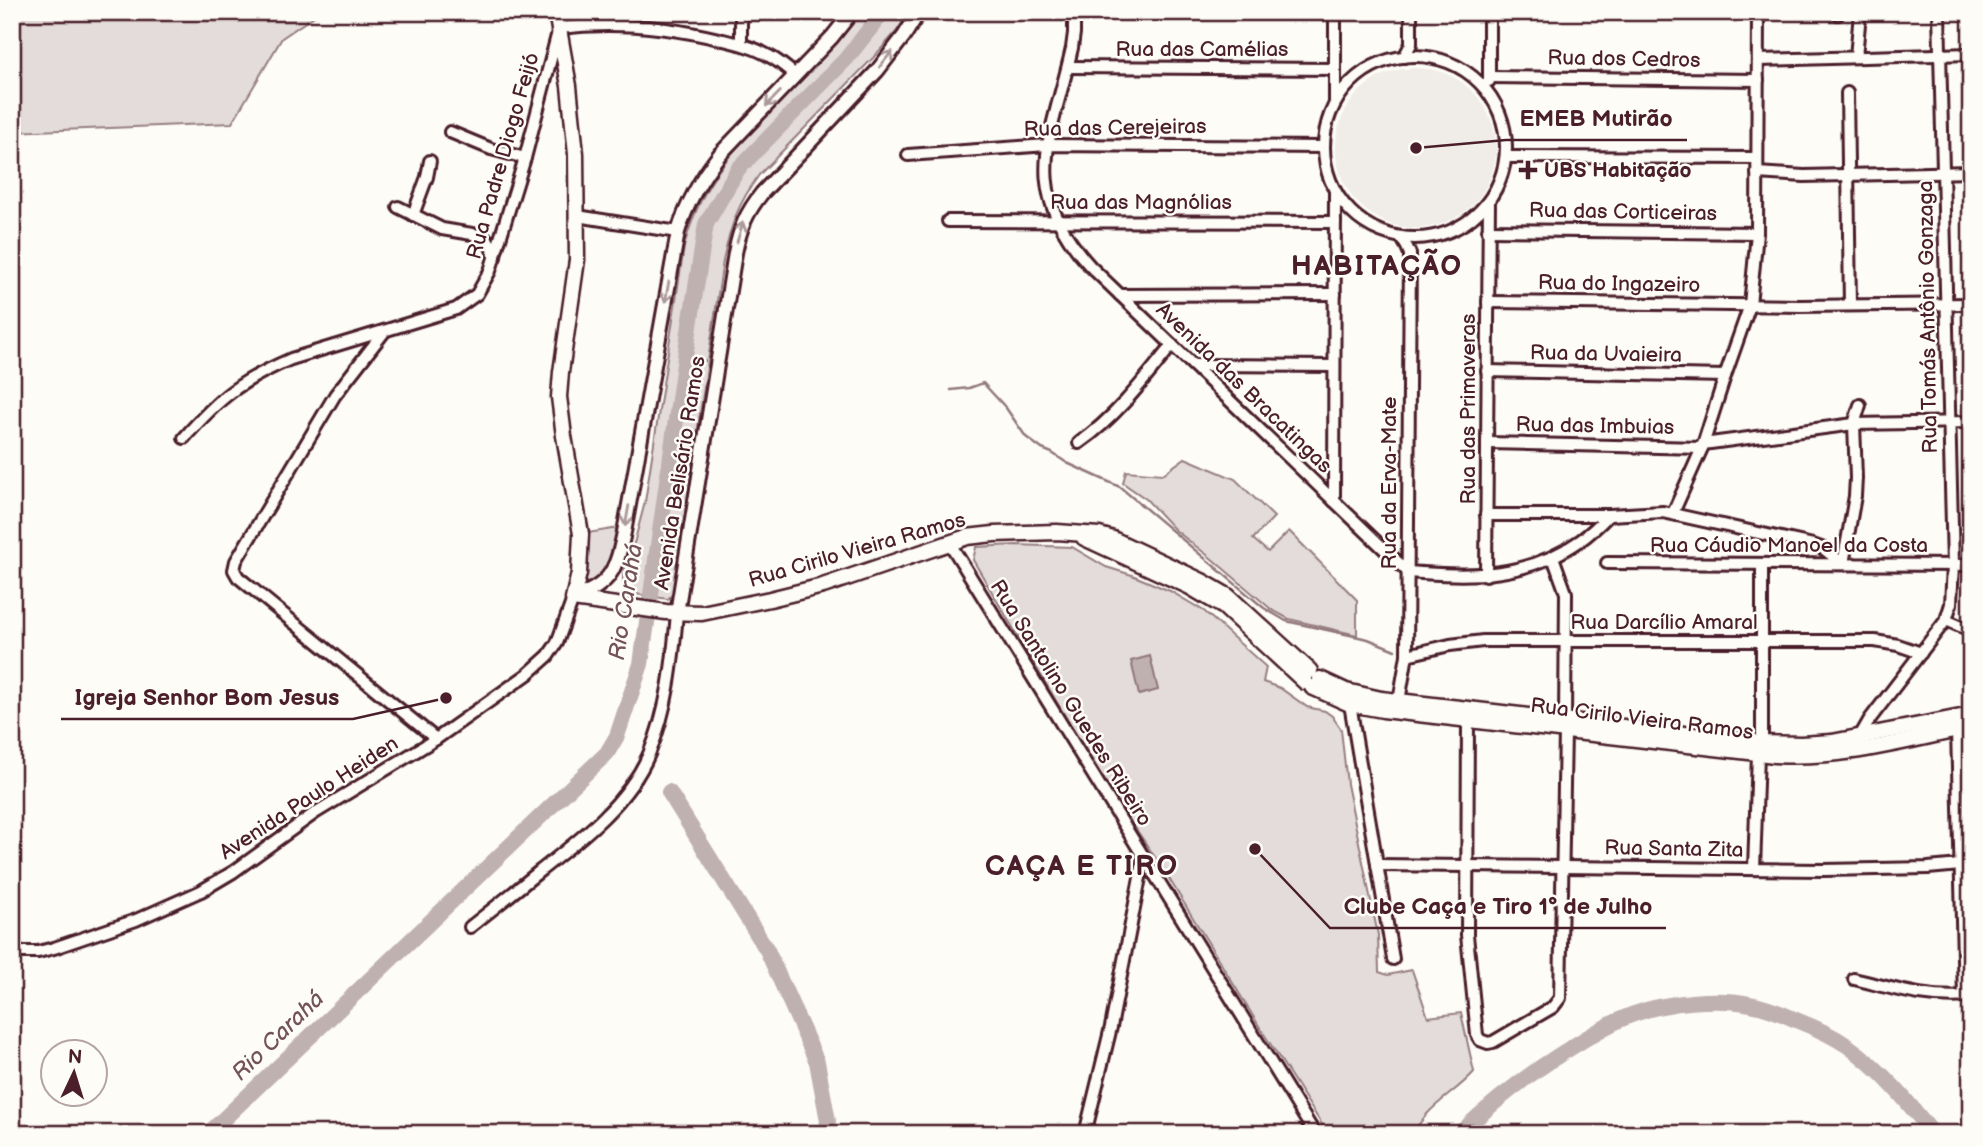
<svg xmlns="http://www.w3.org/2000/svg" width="1983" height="1146" viewBox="0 0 1983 1146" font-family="'Balsamiq Sans',sans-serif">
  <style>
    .built { fill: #f0ece8 }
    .green { fill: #e3dcda; stroke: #967e82; stroke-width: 2 }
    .water { fill: #c0b1b1; stroke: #91777b; stroke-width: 2 }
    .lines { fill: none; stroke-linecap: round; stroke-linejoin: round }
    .stream { stroke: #91777b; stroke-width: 2.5 }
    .river { stroke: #c0b1b1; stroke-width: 16 }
    .minor-casing { stroke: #4a1f2b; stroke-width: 16 }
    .tertiary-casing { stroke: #4a1f2b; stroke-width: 18 }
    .secondary-casing { stroke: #4a1f2b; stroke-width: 19 }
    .minor { stroke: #fdfcf7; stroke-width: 10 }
    .tertiary { stroke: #fdfcf7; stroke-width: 12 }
    .secondary { stroke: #fdfcf7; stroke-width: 14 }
    .oneway { stroke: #ac999b }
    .poi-dot { fill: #4a1f2b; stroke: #fdfcf7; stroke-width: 2.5 }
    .labels { text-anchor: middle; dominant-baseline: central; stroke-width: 5; stroke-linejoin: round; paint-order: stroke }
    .street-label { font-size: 21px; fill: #4a1f2b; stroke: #fdfcf7 }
    .poi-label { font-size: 21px; font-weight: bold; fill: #4a1f2b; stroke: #fdfcf7; text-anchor: start }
    .water-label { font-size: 23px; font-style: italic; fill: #73525a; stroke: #fdfcf7 }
    .district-label { font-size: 28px; font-weight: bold; letter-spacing: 2px; fill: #4a1f2b; stroke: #fdfcf7 }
    .leader { fill: none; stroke: #4a1f2b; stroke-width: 2.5 }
    .callout-dot { fill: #4a1f2b; stroke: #fdfcf7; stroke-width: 2.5 }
    .callout-label { font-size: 23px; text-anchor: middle; font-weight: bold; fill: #4a1f2b; stroke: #fdfcf7; stroke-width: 5; stroke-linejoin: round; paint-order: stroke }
  </style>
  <rect width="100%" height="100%" fill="#fdfcf7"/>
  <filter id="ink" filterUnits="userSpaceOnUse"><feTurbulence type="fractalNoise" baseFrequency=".0143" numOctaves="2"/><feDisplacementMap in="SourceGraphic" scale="14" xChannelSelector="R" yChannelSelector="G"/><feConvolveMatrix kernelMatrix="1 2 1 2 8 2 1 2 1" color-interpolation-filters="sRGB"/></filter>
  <g filter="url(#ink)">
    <circle class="built" cx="1416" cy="148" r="80"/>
    <g class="green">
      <path d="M12,12H320L282,38L232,123L12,132Z"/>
      <path d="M860,12H909L896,32L873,58L759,175C737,205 731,225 723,261L673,594L668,599L629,593L623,583V575L635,540L645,502L684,247C700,184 730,154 773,108C796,83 820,58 843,32Z"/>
      <path d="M1185,458L1235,479L1274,517L1253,539L1268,552L1289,531L1357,600V635L1289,619L1272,610L1211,558L1175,530L1146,499L1123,483L1126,471L1163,474Z"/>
      <path d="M625,527L612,572L573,599L581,534Z"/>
      <path d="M1016,545L1072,547L1106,567L1132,575L1170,591L1204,611L1266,667L1263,682L1280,688L1307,707L1325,711L1332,716L1341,729L1347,784L1378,935L1379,972L1388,975L1412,970L1428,1017L1461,1013L1474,1072C1460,1088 1442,1098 1428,1113C1421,1121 1417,1128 1409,1134H1328L1264,1034L1165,872L1102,779L973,560L976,547Z"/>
    </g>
    <path class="water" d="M1150,656L1158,690L1139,695L1131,661Z"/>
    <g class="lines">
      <g class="stream">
        <path d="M685,357L705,361"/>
        <path d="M951,390L969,388L983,383L1006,408L1026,437L1042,449L1052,453L1067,463L1120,487L1264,608L1286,621L1368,639L1395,650"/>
      </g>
      <g class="river">
        <path d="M669,792L767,950L817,1062L828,1121L826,1134"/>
        <path d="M208,1134L607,753L617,736L641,664L685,357L706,224L738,169L846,59L883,12"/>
        <path d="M1459,1134C1494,1101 1524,1077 1564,1052C1587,1038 1609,1023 1634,1014C1666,1002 1717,997 1750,1004C1766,1007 1781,1013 1796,1020C1814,1027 1832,1035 1848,1046C1882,1070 1908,1102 1933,1134"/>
      </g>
      <g class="minor-casing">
        <g id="minor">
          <path d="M741,12V44"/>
          <path d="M1074,12V33L1072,48C1052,138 1018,187 1090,266L1408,572C1471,577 1526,579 1581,540C1591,533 1600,524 1609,515"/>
          <path d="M1838,14V12"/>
          <circle cx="1415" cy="147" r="91"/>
          <path d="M1404,57L1411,44V12"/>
          <path d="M1856,57L1860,13"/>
          <path d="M1758,60L1971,54"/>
          <path d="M1068,67L1335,69"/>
          <path d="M1489,77L1758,80"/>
          <path d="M1489,81V12"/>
          <path d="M1847,93L1850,305"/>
          <path d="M1335,102V12"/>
          <path d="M450,132L491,149L525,158"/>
          <path d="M908,155L1048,145L1323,147"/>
          <path d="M1506,157L1757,158"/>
          <path d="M1757,173L1804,176L1971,172"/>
          <path d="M398,207L442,229L484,236L489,242L495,257"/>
          <path d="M413,215L427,177L430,161"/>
          <path d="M577,216L678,232"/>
          <path d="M948,221L1335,222"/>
          <path d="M1488,230L1757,233"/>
          <path d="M1120,295L1335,294"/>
          <path d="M1488,302L1800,306L1971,304"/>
          <path d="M384,332L335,395L236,561L234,570L238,577L436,739"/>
          <path d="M1193,365L1334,366"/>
          <path d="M1487,371L1725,376"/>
          <path d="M184,438C220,397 240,381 291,359L456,309L477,294L490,271L525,158L559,28C613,21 666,26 719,39C736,43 754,47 769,56C779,61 787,68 795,75"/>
          <path d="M1079,443C1116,417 1144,380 1172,345"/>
          <path d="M1487,443L1702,448"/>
          <path d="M1703,444L1854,424L1971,422"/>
          <path d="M1334,501L1335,192"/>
          <path d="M1673,513L1702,448L1725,376L1750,305L1757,233L1758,12"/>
          <path d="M1486,515H1609L1663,512L1813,545L1824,549L1843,564"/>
          <path d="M949,542L1315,1134"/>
          <path d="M1553,557L1566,593L1565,720"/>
          <path d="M1607,563L1971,565"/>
          <path d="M1762,564V743"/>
          <path d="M1843,564L1855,496L1856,478L1854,424L1860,405"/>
          <path d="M1486,575L1489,201"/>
          <path d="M1946,620L1971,631"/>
          <path d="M1407,655L1450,645L1483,641H1875L1898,645L1921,653"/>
          <path d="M1350,704L1393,959"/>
          <path d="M1398,707L1407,655L1410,254L1407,247L1401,237"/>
          <path d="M1468,720L1467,935L1477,1035L1480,1040L1488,1043L1493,1042L1553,1007L1560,998L1565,732"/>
          <path d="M1957,730L1964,997"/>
          <path d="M1859,738L1870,719L1946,620L1951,604L1953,565L1939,12"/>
          <path d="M1377,865L1824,870L1928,868L1971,864"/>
          <path d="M1754,869L1758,754"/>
          <path d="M470,927C494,908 518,889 541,870C582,838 628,803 649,754C668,709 673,661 677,613"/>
          <path d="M12,952H38L54,948L136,920L201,891L233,872L315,813L436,739L528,674L548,656L557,643L573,599"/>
          <path d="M1854,979C1892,988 1928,1000 1968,996"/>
          <path d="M1085,1134L1111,1027L1144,857"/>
        </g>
      </g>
      <g class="tertiary-casing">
        <g id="tertiary">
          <path d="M573,599C582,595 591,591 598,586C617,574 621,547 625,527L678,232C687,202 701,178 720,154L832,37L852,12"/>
          <path d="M677,613L735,253C740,228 746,213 762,193L877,71L904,36L919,12"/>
        </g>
      </g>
      <g class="secondary-casing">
        <g id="secondary">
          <path d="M556,12L569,86L576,154L577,260L561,372L559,397L564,436L581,534L579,573L573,599L666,612L702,613L770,599L823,586L967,537L994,534L1057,532L1099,535L1113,539L1202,581L1228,596L1310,671"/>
          <path d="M1084,538L1190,587L1224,607L1305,682"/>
          <path d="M1320,679L1346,691L1381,699L1762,743L1801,744L1832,742L1971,715"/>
          <path d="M1312,687L1350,704L1383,710L1775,755C1842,759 1906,741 1971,727"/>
        </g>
      </g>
      <use href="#minor" class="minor"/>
      <use href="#tertiary" class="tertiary"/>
      <use href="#secondary" class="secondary"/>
    </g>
    <defs><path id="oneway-shaft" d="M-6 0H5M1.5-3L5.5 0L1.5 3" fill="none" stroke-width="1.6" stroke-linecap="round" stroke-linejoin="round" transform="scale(1.75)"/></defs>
    <g class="oneway">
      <use href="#oneway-shaft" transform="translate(886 59) rotate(-51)"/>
      <use href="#oneway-shaft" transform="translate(773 99) rotate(134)"/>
      <use href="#oneway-shaft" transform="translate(740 232) rotate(-73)"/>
      <use href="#oneway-shaft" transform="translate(667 292) rotate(100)"/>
      <use href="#oneway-shaft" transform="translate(627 516) rotate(100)"/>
    </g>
  </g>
  <path class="poi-dot" d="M1524.5 159.5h7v7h7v7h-7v7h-7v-7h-7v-7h7z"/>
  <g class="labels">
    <g class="street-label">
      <text x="1202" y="49">Rua das Camélias</text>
      <text transform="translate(1624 59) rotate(1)">Rua dos Cedros</text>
      <text transform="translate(1115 128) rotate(-1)">Rua das Cerejeiras</text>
      <text transform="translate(503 156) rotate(-74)">Rua Padre Diogo Feijó</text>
      <text x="1141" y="202">Rua das Magnólias</text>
      <text transform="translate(1623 212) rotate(1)">Rua das Corticeiras</text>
      <text transform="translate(1619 284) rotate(1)">Rua do Ingazeiro</text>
      <text transform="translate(1928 317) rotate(-91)">Rua Tomás Antônio Gonzaga</text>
      <text transform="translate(1606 354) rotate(1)">Rua da Uvaieira</text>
      <text transform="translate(1244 388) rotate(44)">Avenida das Bracatingas</text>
      <text transform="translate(1468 409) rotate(-90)">Rua das Primaveras</text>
      <text transform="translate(1595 426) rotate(1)">Rua das Imbuias</text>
      <text transform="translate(680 473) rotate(-81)">Avenida Belisário Ramos</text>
      <text transform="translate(1389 483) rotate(-90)">Rua da Erva-Mate</text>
      <text x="1789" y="545">Rua Cáudio Manoel da Costa</text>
      <text transform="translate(857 550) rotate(-16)">Rua Cirilo Vieira Ramos</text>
      <text x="1664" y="622">Rua Darcílio Amaral</text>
      <text transform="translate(1071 703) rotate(58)">Rua Santolino Guedes Ribeiro</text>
      <text transform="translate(1642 719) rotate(7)">Rua Cirilo Vieira Ramos</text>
      <text transform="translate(309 798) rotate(-33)">Avenida Paulo Heiden</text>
      <text transform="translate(1674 849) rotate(1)">Rua Santa Zita</text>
    </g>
    <g class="poi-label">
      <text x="1544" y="170">UBS Habitação</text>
    </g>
    <g class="water-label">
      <text transform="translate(626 602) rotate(-81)">Rio Carahá</text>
      <text transform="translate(278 1036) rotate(-44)">Rio Carahá</text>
    </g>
    <g class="district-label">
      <text x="1377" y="266">HABITAÇÃO</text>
      <text x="1082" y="866">CAÇA E TIRO</text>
    </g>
  </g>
  <path class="leader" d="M1416 148L1506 140H1687M446 698L353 719H61M1255 849L1330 928H1666"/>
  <g class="callout-dot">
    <circle cx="1416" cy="148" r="7"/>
    <circle cx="446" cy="698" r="7"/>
    <circle cx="1255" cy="849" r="7"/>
  </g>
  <g class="callout-label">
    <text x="1596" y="126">EMEB Mutirão</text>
    <text x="207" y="705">Igreja Senhor Bom Jesus</text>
    <text x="1498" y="914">Clube Caça e Tiro 1º de Julho</text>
  </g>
  <rect width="1983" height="1146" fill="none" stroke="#fdfcf7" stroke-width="42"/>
  <rect x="21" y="21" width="1941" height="1104" fill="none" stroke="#4a1f2b" stroke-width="2.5" filter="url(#ink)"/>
  <g transform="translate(74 1073) rotate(4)"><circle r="33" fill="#fdfcf7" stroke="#b5a4a5" stroke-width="2"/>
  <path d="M0-5L12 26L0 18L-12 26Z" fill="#4a1f2b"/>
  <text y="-10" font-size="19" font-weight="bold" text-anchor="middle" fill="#4a1f2b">N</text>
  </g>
</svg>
